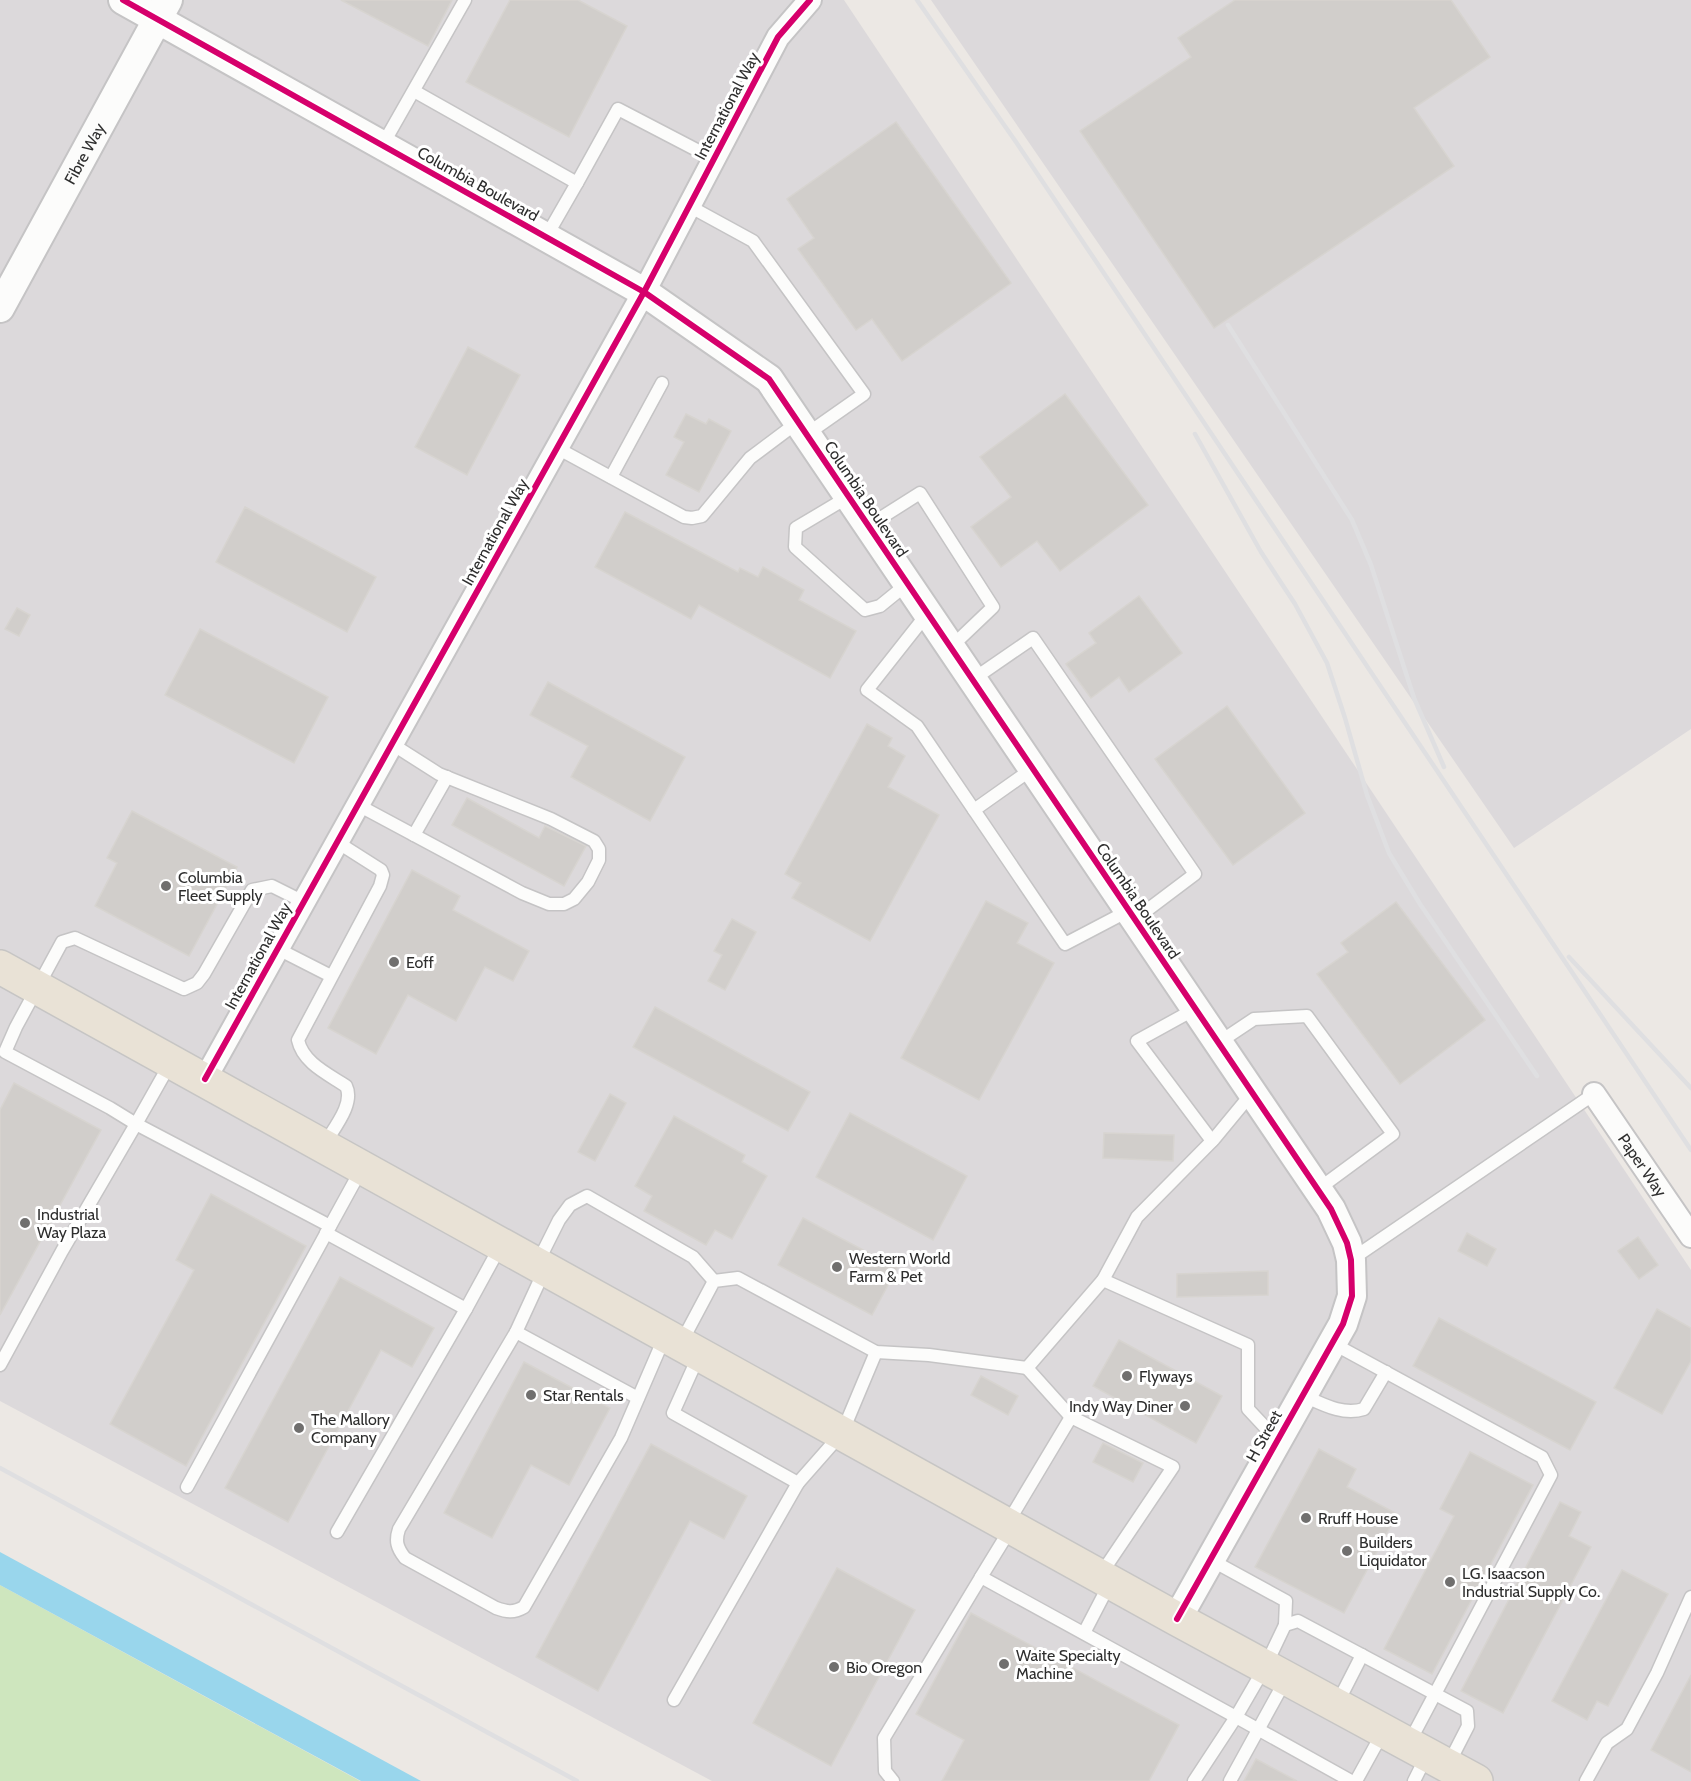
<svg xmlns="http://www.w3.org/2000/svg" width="1691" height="1781" viewBox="0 0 1691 1781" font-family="Cabin,sans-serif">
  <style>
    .industrial { fill: #dcd9db }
    .green { fill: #cee6be }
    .water { fill: #99d6ec }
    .building { fill: #d1cecb; stroke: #d7d4d0; stroke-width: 1.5 }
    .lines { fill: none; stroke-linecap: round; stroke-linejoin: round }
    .service-casing { stroke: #c5c4c5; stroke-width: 15 }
    .minor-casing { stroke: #c5c4c5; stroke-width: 26 }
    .tertiary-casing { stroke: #c5c4c5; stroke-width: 32 }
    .trunk-casing { stroke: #c6c5c4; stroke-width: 36 }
    .service { stroke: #fcfcfb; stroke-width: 12 }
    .minor { stroke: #fcfcfb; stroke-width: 22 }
    .tertiary { stroke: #fcfcfb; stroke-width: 28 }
    .trunk { stroke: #e9e2d6; stroke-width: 33 }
    .rail { stroke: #dfdfe1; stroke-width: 4.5 }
    .cycleway-casing { stroke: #fff; stroke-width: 10 }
    .cycleway { stroke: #d6006c; stroke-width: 6 }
    .poi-dot { fill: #706f6e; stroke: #fff; stroke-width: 2 }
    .labels { text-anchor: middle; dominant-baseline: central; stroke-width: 6; stroke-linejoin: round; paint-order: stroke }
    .street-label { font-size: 16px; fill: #2e2e2e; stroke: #fff }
    .poi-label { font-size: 16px; fill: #2e2e2e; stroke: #fff; text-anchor: start }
  </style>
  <rect width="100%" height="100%" fill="#ece8e4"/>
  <g class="industrial">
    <path d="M0,0H844L1691,1270V1781H712L0,1401Z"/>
    <path d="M931,0H1691V729L1514,848Z"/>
  </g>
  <path class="green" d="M0,1585L360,1781H0Z"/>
  <path class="water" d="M0,1552L421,1781H361L0,1585Z"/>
  <g class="building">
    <path d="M341,0H452L428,46Z"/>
    <path d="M510,0H578L627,26L569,137L466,82Z"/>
    <path d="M1235,0H1451L1490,57L1414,108L1454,166L1214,328L1080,131L1191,57L1178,38Z"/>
    <path d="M896,122L1011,283L902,361L872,319L856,330L798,249L814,238L787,199Z"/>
    <path d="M468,347L520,375L467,475L415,447Z"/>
    <path d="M1065,394L1148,505L1060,571L1037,541L1001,567L971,527L1011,497L980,457Z"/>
    <path d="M686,414L706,424L709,419L731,431L699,492L666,475L684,442L674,437Z"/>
    <path d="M245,507L376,577L347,632L216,562Z"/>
    <path d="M625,512L738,572L740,568L758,577L763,567L804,590L799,600L856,631L830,678L699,605L691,619L595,567Z"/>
    <path d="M1139,596L1182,653L1129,692L1119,677L1091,698L1066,664L1096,643L1089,633Z"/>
    <path d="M17,608L30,615L19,636L5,629Z"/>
    <path d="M200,629L328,697L294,763L165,695Z"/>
    <path d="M548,682L685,757L650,821L571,777L588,746L530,715Z"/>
    <path d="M1227,706L1305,813L1233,865L1155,759Z"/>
    <path d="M867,724L892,738L888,746L905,756L888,787L939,815L870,941L792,898L801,883L785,874Z"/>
    <path d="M467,798L539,838L545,826L586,846L564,886L452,825Z"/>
    <path d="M132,811L237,867L189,956L95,906L117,863L107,858Z"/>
    <path d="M412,870L460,896L453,910L529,951L513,981L485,967L456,1021L408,995L376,1054L328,1028Z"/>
    <path d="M986,901L1028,923L1017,943L1054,963L979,1100L901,1058Z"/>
    <path d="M1396,902L1485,1020L1400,1084L1317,974L1348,952L1341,943Z"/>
    <path d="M732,919L756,932L725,990L708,981L722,955L714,951Z"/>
    <path d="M655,1007L810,1092L788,1131L633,1047Z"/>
    <path d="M14,1083L101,1130L0,1315V1110Z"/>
    <path d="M610,1094L626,1103L595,1161L578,1152Z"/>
    <path d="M850,1113L967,1176L933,1240L816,1177Z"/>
    <path d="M674,1116L745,1155L742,1162L767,1176L732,1239L715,1230L706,1245L644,1211L652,1196L635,1186Z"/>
    <path d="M1104,1133L1174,1135L1173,1161L1103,1158Z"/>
    <path d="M211,1194L306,1246L186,1466L110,1424L194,1270L176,1260Z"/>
    <path d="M803,1218L897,1268L872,1315L778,1265Z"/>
    <path d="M1467,1233L1496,1249L1487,1266L1458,1251Z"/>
    <path d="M1638,1237L1658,1265L1639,1279L1618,1251Z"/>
    <path d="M1268,1271V1295L1177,1297V1274Z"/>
    <path d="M340,1277L434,1328L412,1367L381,1350L288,1522L225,1488Z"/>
    <path d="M1657,1309L1691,1328V1361L1662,1414L1614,1388Z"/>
    <path d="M1439,1318L1596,1402L1570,1450L1413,1366Z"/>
    <path d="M1119,1340L1222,1396L1196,1443L1093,1386Z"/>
    <path d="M524,1362L610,1408L569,1485L531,1465L492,1538L444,1513Z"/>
    <path d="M981,1376L1018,1396L1008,1415L971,1395Z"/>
    <path d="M1103,1443L1143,1463L1133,1482L1093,1462Z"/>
    <path d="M651,1444L747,1496L724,1539L690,1521L598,1691L536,1657Z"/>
    <path d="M1319,1449L1356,1469L1347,1487L1397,1514L1344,1613L1255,1567Z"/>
    <path d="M1470,1452L1533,1485L1432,1674L1384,1649L1454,1516L1440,1509Z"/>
    <path d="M1560,1502L1581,1512L1569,1536L1591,1547L1503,1713L1461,1691Z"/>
    <path d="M837,1568L915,1610L831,1766L753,1723Z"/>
    <path d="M1622,1570L1668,1594L1608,1706L1597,1701L1587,1720L1552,1701Z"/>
    <path d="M971,1613L1179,1725L1149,1781H942L964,1740L916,1714Z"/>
    <path d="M1691,1675V1772L1651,1750Z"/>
    <path d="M1256,1759L1297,1781H1244Z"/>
  </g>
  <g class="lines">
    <g class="service-casing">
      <g id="service">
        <path d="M414,91L577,183L546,237"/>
        <path d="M382,146L465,0"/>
        <path d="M577,183L618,109L714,159"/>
        <path d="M689,206L753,241L864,394L807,434"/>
        <path d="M557,448L684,517L692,518L702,516L750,458L798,422"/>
        <path d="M611,477L662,383"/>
        <path d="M848,497L796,528L795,547L865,610L880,606L907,584"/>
        <path d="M868,526L920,493L993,607L950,648"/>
        <path d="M927,614L867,690L917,726L1065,944L1128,911"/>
        <path d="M972,680L1033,638L1195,874L1134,920"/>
        <path d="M358,805L522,893L549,904H564L574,899L588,882L599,860V849L594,841L551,819L439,774L392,744"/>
        <path d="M974,810L1032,769"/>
        <path d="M414,835L447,777"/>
        <path d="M278,949L331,976"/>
        <path d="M1195,1009L1137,1041L1212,1141"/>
        <path d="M1218,1043L1254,1019L1307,1016L1393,1134L1317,1190"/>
        <path d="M171,1062L136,1124L110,1108L5,1052L16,1027L62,942L75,938L184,989L197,983L204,974L252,890L272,886L304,902"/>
        <path d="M324,1145C333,1129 355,1104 346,1086C328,1074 303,1063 298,1040L380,886L383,875L381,870L337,842"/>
        <path d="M326,1233L466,1309L501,1245"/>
        <path d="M1352,1259L1594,1094"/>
        <path d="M537,1264L559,1220L570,1205L587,1196L693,1257L714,1281"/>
        <path d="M545,1269L516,1332L638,1398"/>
        <path d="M1103,1280L1137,1217L1214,1139L1252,1093"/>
        <path d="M516,1332L399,1529C395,1541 397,1548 405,1558L496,1608C507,1612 514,1613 524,1607L621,1438L665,1336"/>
        <path d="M681,1343L714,1281L738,1278L876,1352L929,1355L1027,1368L1103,1280L1248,1345V1409L1277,1440"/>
        <path d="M1332,1343L1542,1457L1551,1475L1409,1743"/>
        <path d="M699,1355L673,1413L798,1483L842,1433L876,1352"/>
        <path d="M0,1365L62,1251L136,1124L330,1226"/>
        <path d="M1027,1368L1071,1417L1173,1467L1101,1574"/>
        <path d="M1302,1395C1322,1404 1343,1416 1364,1409L1386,1372"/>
        <path d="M187,1487L362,1168"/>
        <path d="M1007,1524L1071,1417"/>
        <path d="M1011,1528L981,1577L1236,1717L1265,1667L1285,1625L1298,1621L1467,1711L1468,1726L1448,1765"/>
        <path d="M337,1532L466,1309"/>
        <path d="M1211,1560L1286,1601L1285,1625"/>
        <path d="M1084,1633L1110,1583"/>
        <path d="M674,1700L798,1483"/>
        <path d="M1337,1704L1362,1655"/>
        <path d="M893,1781L885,1771L884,1738L981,1577"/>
        <path d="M1194,1781L1236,1717L1351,1781"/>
        <path d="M1230,1781L1286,1679"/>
        <path d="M1356,1781L1383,1732"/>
        <path d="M1414,1781L1427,1755"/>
        <path d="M1586,1781L1607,1743L1627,1729L1657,1673L1691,1597"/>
      </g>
    </g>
    <g class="minor-casing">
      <g id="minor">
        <path d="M205,1079L644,292L778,37L810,0"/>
        <path id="s1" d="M1594,1094L1691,1236"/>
      </g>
    </g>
    <g class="tertiary-casing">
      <g id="tertiary">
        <path d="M123,0L644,292L769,379L1331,1209L1347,1243L1351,1260L1352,1296L1343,1324L1177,1619"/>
        <path id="s2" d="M0,308L168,0"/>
      </g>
    </g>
    <g class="trunk-casing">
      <path id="trunk" d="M0,967L1177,1619L1476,1781"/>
    </g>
    <use href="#service" class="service"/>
    <use href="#minor" class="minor"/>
    <use href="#tertiary" class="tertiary"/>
    <use href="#trunk" class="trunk"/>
    <g class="rail">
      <path d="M917,0L1016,142L1691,1150"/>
      <path d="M1228,325L1352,520L1371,565L1414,698L1444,767"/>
      <path d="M1195,434L1261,552L1295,604L1327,663L1345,718L1367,795L1389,853L1420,904L1537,1076"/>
      <path d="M1569,957L1691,1088"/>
      <path d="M0,1468L577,1781"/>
    </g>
    <g class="cycleway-casing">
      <g id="cycleway">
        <path d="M123,0L644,292L769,379L1331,1209L1347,1243L1351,1260L1352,1296L1343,1324L1177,1619"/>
        <path d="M205,1079L644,292L778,37L810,0"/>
      </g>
    </g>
    <use href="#cycleway" class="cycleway"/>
  </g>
  <g class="poi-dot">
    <circle cx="166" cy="886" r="6"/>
    <circle cx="394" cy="962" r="6"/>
    <circle cx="25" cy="1223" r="6"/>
    <circle cx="837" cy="1267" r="6"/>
    <circle cx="1127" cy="1376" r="6"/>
    <circle cx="531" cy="1395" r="6"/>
    <circle cx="1185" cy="1406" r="6"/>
    <circle cx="299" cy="1428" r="6"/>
    <circle cx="1306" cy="1518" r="6"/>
    <circle cx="1347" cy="1551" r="6"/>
    <circle cx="1450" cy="1582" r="6"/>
    <circle cx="1004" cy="1664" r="6"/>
    <circle cx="834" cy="1667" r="6"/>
  </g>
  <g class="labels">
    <g class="street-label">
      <text transform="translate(727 106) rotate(-62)">International Way</text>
      <text stroke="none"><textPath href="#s2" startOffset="176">Fibre Way</textPath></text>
      <text transform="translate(478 184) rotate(29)">Columbia Boulevard</text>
      <text transform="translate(866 499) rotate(56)">Columbia Boulevard</text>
      <text transform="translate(495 532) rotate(-61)">International Way</text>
      <text transform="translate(1138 901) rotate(56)">Columbia Boulevard</text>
      <text transform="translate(258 956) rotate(-61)">International Way</text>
      <text stroke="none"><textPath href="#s1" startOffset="86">Paper Way</textPath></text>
      <text transform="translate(1264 1436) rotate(-61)">H Street</text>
    </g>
    <g class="poi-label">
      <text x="178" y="877">Columbia<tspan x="178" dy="18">Fleet Supply</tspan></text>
      <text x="406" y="962">Eoff</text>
      <text x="37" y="1214">Industrial<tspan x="37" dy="18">Way Plaza</tspan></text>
      <text x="849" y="1258">Western World<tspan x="849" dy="18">Farm &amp; Pet</tspan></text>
      <text x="1139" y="1376">Flyways</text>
      <text x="543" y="1395">Star Rentals</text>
      <text x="1173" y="1406" text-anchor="end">Indy Way Diner</text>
      <text x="311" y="1419">The Mallory<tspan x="311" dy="18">Company</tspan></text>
      <text x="1318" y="1518">Rruff House</text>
      <text x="1359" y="1542">Builders<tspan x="1359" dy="18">Liquidator</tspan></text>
      <text x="1462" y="1573">LG. Isaacson<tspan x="1462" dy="18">Industrial Supply Co.</tspan></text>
      <text x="1016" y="1655">Waite Specialty<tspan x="1016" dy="18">Machine</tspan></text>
      <text x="846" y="1667">Bio Oregon</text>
    </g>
  </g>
</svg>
